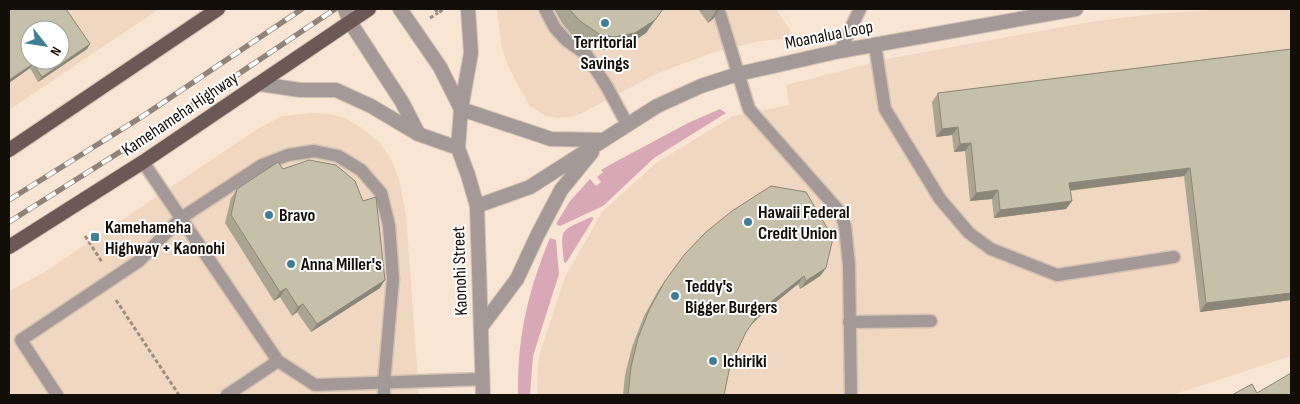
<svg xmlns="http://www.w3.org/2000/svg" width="1300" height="404" viewBox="0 0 1300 404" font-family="'Sofia Sans Condensed',sans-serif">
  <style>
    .built { fill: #f0d7c1; fill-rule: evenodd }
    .green { fill: #d9a8b7 }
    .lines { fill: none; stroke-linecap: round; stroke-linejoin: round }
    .service-casing { stroke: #d4c3b3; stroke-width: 15 }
    .minor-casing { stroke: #d4c3b3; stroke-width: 16 }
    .tertiary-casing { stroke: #d4c3b3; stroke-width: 16 }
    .primary-casing { stroke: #d4c3b3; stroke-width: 16 }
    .path { stroke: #9c8e81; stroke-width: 3; stroke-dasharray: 4 2.5; stroke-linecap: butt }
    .service { stroke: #a59997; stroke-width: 12 }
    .minor { stroke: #a59997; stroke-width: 14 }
    .tertiary { stroke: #a59997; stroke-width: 14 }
    .primary { stroke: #6c5955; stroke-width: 14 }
    .rail-casing { stroke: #918377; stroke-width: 5.5 }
    .rail { stroke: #fff; stroke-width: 4; stroke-dasharray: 11; stroke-linecap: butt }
    .wall { fill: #aaa592 }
    .shaded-wall { fill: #8b8677 }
    .building { fill: #c6c0aa; stroke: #8b8677; fill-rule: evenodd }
    .poi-dot { fill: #417f95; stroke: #fff; stroke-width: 2 }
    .labels { text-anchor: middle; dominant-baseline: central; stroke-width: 4; stroke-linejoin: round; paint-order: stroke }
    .street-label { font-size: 18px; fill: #140e08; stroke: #fff }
    .poi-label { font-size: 18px; font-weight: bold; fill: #140e08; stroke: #fff; text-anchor: start }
  </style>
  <rect width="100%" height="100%" fill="#f9e5d4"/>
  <g class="built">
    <path d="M9,9H159L9,110ZM30,30H60V60H30Z"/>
    <path d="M497,9H776L795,38L760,41L712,53L658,73L580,114L569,117L557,118L546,116L530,106L520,89L507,64L501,43Z"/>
    <path d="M1291,9V356L1172,395H537L538,365L540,353L565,277L602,212L656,163L733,116L789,105L786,85L892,58L1090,22L1153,14L1213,10Z"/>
    <path d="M311,113L330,114L345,118L362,128L380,143L392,161L399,179L406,215L419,395H9V291L43,273L259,128L282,116Z"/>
  </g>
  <g class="green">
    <path d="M720,109L726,113L654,158L603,206L560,226L556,224L570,201L590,179L596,186L601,182L597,177L603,172L601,170L615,162L688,123Z"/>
    <path d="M591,217L594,218L566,263L564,262C560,226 560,232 591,217Z"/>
    <path d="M550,238L556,240L559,274L533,356L530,395H518C517,338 528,290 550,238Z"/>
  </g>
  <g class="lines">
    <g class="service-casing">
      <g id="service">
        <path d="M545,9L555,28L566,40L586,54L607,87L627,124"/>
        <path d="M717,9L720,14L749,109L840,212L845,226L849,265L851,395"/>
        <path d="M875,45L885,109L940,199L969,233L991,249L1057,275L1174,257"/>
        <path d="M840,51L860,9"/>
        <path d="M143,162L278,361L315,385L483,379"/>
        <path d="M849,322L931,321"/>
        <path d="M57,395L21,340L139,261L181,218L262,165L288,155L314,151L338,156L361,170L381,193L389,225L393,279L384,383V395"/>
        <path d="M227,395L278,361"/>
      </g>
    </g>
    <g class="minor-casing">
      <g id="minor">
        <path d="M461,109L551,139L603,140"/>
        <path d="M477,206L530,187L657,106L701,86L738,74L840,51L1076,9"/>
        <path d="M481,327L517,279L537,236L561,190L592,152"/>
      </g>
    </g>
    <g class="tertiary-casing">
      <g id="tertiary">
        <path d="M345,9L350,22L402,102L418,133"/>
        <path d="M400,9L440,67L461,109"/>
        <path d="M468,9L471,53L461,109L458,148L468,175L477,206L483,395"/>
        <path d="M260,84L300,90H336L371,106L418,134L458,148"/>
      </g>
    </g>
    <g class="primary-casing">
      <g id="primary">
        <path d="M9,150L218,9"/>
        <path d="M9,247L143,162L369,9"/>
      </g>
    </g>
    <g class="path">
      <path d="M435,9L438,13L444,9"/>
      <path d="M430,18L438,13"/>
      <path d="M85,236L102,262"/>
      <path d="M116,300L179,395"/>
    </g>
    <use href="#service" class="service"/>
    <use href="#minor" class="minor"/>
    <use href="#tertiary" class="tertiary"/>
    <use href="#primary" class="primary"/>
    <g class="rail-casing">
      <g id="rail">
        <path d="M9,200L143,116L302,9"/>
        <path d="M9,222L161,126L335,9"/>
      </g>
    </g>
    <use href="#rail" class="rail"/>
  </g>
  <g class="wall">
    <path d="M9,9L87,49L38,82L30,68L9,83Z"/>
    <path d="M554,9H663L646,33L626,46L605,50L590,47L571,34L562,23Z"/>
    <path d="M698,9H720L713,19L708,23Z"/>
    <path d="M1291,49V300L1200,312L1184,176L1070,191L1072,201L1066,209L994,218L992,199L970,201L965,151L954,152L952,135L936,137L932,102L938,93Z"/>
    <path d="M283,169L380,288L311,332L297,312L292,316L280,297L274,301L225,223L231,198L237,189Z"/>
    <path d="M826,268L820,276L800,289L798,284L766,310L752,324L746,332L730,366L724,395H623L625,375L632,347L644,316L659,289L665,281Z"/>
  </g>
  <g class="shaded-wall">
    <path d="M719,9H720L713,19L708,23L716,11Z"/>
    <path d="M655,20L646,33L626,46L605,50L590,47L599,34Z"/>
    <path d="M90,44L87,49L38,82L42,77Z"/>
    <path d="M33,64L30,68L9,83V80Z"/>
    <path d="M958,127L952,135L936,137L942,129Z"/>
    <path d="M971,143L965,151L954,152L960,144Z"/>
    <path d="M1190,168L1184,176L1064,191L1069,183Z"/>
    <path d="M998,190L992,199L970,201L976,193Z"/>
    <path d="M1072,201L1066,209L994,218L1000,210Z"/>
    <path d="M826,268L820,276L800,289L806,281Z"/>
    <path d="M804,276L798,284L766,310L752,324L758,315L772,301Z"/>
    <path d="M385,280L380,288L311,332L317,324Z"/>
    <path d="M286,288L280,297L274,301L280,292Z"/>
    <path d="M1291,293V300L1200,312L1206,303Z"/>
    <path d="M303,304L297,312L292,316L298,307Z"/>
  </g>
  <g class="building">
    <path d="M9,9H66L90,44L42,77L33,64L9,80ZM30,30H60V60H30Z"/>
    <path d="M569,9H663L655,20L635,33L614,37L599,34L580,21Z"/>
    <path d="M1291,49V293L1206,303L1190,168L1069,183L1072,201L1000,210L998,190L976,193L971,143L960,144L958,127L942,129L938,93Z"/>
    <path d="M309,160L336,165L355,181L363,201L376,197L385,280L317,324L303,304L298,307L286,288L280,292L231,215L237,189L278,162L283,169Z"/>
    <path d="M771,186L806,192L833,238L826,268L806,281L804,276L772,301L758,315L746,332L730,366L724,395H628L631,367L638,338L650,308L665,281L684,255L706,232L732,211Z"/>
    <path d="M1291,373V395H1232L1252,384L1257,393Z"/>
  </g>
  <g class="poi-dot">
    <circle cx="605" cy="23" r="5"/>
    <circle cx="269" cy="215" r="5"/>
    <circle cx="748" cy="222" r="5"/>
    <rect x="90" y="232" width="10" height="10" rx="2.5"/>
    <circle cx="291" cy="264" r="5"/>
    <circle cx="675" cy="296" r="5"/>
    <circle cx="713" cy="361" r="5"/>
  </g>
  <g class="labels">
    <g class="street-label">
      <text transform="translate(829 35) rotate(-11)">Moanalua Loop</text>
      <text transform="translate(180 114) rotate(-34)">Kamehameha Highway</text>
      <text transform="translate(460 271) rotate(-92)">Kaonohi Street</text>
    </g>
    <g class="poi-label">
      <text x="605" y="42" text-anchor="middle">Territorial<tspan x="605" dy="21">Savings</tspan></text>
      <text x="758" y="212">Hawaii Federal<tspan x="758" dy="21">Credit Union</tspan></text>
      <text x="279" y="215">Bravo</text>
      <text x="105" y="227">Kamehameha<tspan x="105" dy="21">Highway + Kaonohi</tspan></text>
      <text x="301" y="264">Anna Miller's</text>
      <text x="685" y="286">Teddy's<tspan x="685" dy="21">Bigger Burgers</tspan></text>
      <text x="723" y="361">Ichiriki</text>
    </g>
  </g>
  <rect width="1300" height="404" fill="none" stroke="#140e08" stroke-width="20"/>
  <g transform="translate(45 45) rotate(120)"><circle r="24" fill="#ffffff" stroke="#a19f9c"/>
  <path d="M0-4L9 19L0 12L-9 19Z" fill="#417f95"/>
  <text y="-8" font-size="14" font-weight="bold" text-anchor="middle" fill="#140e08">N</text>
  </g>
</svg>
